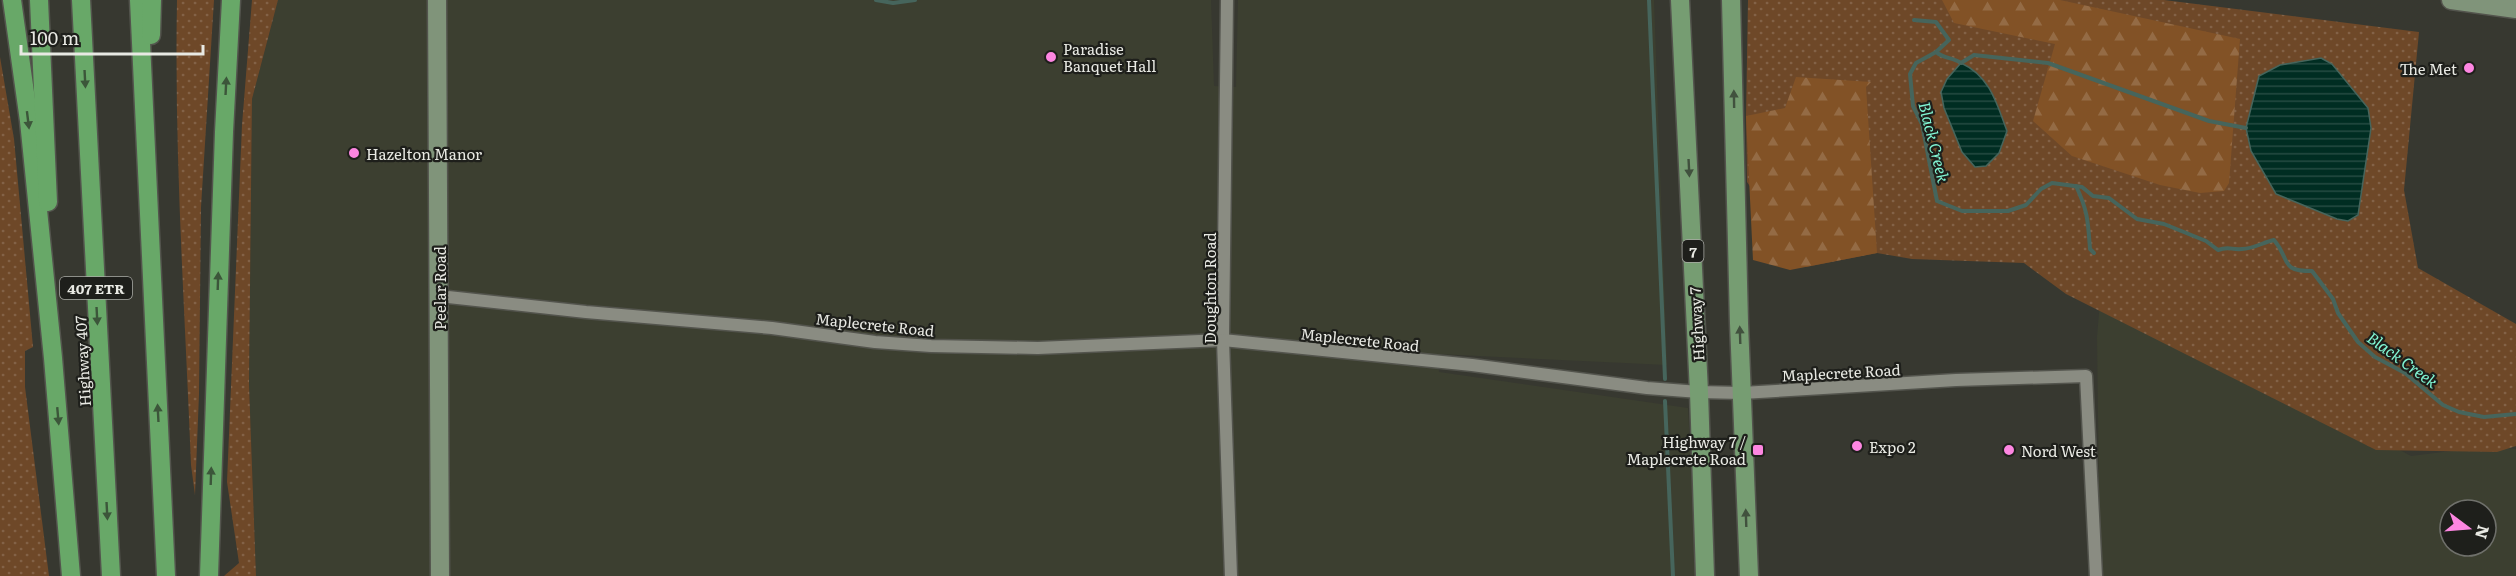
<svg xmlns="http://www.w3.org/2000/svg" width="2516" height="576" viewBox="0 0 2516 576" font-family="Literata,serif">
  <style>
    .built { fill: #3c3f30; fill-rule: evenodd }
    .green { fill: url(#green-dots) }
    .forest { fill: url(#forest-firs) }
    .water { fill: url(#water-rules); stroke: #46655c; stroke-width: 1.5 }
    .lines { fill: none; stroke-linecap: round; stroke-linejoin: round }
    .stream { stroke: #46655c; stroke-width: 4 }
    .street-casing { stroke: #53544d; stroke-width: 15 }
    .secondary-casing { stroke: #53544d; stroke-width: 21 }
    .primary-casing { stroke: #53544d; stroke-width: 21 }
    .highway-casing { stroke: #53544d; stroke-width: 21 }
    .street { stroke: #8a8c82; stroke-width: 12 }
    .secondary { stroke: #80947a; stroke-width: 18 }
    .primary { stroke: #769d72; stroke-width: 18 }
    .highway { stroke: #68a868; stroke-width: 18 }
    .oneway { fill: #3c563a }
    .oneway2 { fill: #41513e }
    .poi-dot { fill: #fd86e1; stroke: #1e1f1b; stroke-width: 2 }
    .labels { text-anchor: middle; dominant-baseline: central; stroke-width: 4.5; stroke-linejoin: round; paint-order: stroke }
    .shield { fill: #1e1f1b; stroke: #abaca7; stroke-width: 1.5 }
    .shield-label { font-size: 14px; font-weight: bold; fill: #e8e9e3 }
    .poi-label { font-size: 15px; fill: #e8e9e3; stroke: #1e1f1b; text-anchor: start }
    .street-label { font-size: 15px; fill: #e8e9e3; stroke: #1e1f1b }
    .water-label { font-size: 16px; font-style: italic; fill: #82f6d4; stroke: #1e1f1b }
  </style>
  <defs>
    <pattern id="green-dots" width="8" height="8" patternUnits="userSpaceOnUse" patternTransform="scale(1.5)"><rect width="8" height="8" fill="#6e4828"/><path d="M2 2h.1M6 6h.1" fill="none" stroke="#836247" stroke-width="1.8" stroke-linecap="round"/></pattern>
    <pattern id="forest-firs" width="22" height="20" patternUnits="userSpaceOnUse" patternTransform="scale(1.5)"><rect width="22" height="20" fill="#825226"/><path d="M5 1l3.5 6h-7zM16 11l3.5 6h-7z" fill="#946b45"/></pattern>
    <pattern id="water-rules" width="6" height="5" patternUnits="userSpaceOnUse" patternTransform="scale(1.5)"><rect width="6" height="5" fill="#002d22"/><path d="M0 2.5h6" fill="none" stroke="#254b42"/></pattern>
  </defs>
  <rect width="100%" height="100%" fill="#373830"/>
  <g class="built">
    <path d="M278,0H1211L1214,86L1236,87L1238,0H1654L1667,365L1437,354L1439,372L1688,408L1697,576H256L249,384L252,99Z"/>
    <path d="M2101,289L2411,456L2491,446L2516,449V576H2100L2097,337ZM2450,510H2486V546H2450Z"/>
  </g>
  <g class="green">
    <path d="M177,0H214L201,207L199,394L195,495L191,465C185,310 174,155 177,0Z"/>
    <path d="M252,0H278L252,99L249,384L256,576H224L239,563L227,482L242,125Z"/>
    <path d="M1748,0H2164L2419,32L2404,190L2418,268L2516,324V446L2497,452L2376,450L2066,294L2024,263L1912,259L1877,253L1806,267L1747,182L1746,116Z"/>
    <path d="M0,57L14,139L33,347L25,351V387L49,576H0Z"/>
  </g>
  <g class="forest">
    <path d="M1942,0H2060L2240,39L2229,183L2224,191L2200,193L2160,185L2072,156L2033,121L2055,44L1954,23Z"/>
    <path d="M1796,77L1871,82L1866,87L1877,253L1790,270L1753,260L1746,116L1785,108Z"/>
  </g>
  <g class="water">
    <path d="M2321,58L2332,64L2368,108L2371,128L2358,215L2348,221L2337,219L2276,194L2251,151L2246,128L2259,76L2280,65Z"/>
    <path d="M1961,63C1990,76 1997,104 2007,131L1999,153L1986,166L1975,167L1962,152L1944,108L1941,92L1947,79Z"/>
  </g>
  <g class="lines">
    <g class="stream">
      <path d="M876,0L893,3L915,0"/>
      <path d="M1649,0L1665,379"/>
      <path d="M1914,20L1936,22L1949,40L1936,52L1916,63L1910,74L1913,106L1922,124L1937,201L1962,211H2008L2026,205L2041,189L2052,183L2082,187L2093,196L2109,198L2137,219L2164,224L2206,241L2218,250C2229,246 2231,250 2242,249C2253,249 2264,242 2274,240C2291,260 2279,271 2312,271L2333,299L2338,313L2358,342L2375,357L2405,373L2443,405L2459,412L2484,417L2516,414"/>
      <path d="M1936,52C1944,59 1953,57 1961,63L1974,55L2048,63L2209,121L2246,128"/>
      <path d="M2076,186C2088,211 2088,222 2090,249L2094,253"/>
      <path d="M1665,401L1673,576"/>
    </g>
    <g class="street-casing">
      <g id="street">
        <path d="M1227,0L1223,340L1231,576"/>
        <path d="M439,296L586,312L772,328L875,342L931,346L1038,348L1223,340L1472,365L1647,388L1699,392L1742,393L1956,380L2086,376L2096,576"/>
      </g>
    </g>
    <g class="secondary-casing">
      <g id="secondary">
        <path d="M437,0L440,576"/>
        <path d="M2451,0L2516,9"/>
      </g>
    </g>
    <g class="primary-casing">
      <g id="primary">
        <path d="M1680,0L1699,392L1705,576"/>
        <path d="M1731,0L1739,323L1749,576"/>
      </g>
    </g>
    <g class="highway-casing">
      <g id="highway">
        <path d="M12,0L29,121L53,358L71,576"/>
        <path d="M39,0L48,202"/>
        <path d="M81,0L111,576"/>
        <path d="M139,0L166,576"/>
        <path d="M151,35L152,0"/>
        <path d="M209,576L224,132L231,0"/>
      </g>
    </g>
    <use href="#street" class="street"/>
    <use href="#secondary" class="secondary"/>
    <use href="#primary" class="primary"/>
    <use href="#highway" class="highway"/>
  </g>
  <defs><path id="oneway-solid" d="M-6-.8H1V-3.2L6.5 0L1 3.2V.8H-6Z" transform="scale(1.5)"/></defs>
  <g class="oneway">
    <use href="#oneway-solid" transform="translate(85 79) rotate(87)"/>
    <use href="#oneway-solid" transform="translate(226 86) rotate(-87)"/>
    <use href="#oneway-solid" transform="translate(28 120) rotate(83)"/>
    <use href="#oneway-solid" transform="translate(218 281) rotate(-88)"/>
    <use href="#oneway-solid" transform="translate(97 316) rotate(87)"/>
    <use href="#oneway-solid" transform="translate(158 413) rotate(-93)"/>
    <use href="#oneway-solid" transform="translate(58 416) rotate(85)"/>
    <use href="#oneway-solid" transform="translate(211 476) rotate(-88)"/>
    <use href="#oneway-solid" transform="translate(107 511) rotate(87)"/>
  </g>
  <g class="oneway2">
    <use href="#oneway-solid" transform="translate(1734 99) rotate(-91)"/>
    <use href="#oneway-solid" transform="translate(1689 168) rotate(87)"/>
    <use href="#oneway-solid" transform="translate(1740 335) rotate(-92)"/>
    <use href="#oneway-solid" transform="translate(1746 518) rotate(-92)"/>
  </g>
  <g class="poi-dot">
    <circle cx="1051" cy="57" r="6"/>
    <circle cx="2469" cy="68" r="6"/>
    <circle cx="354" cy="153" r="6"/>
    <circle cx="1857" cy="446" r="6"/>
    <rect x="1752" y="444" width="12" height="12" rx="3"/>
    <circle cx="2009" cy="450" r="6"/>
  </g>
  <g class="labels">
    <g class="shield">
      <rect x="1682.5" y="240" width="21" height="22" rx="4.5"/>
      <rect x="60" y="277" width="72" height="22" rx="4.5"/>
    </g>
    <g class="shield-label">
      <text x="1693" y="251">7</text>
      <text x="96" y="288">407 ETR</text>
    </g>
    <g class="poi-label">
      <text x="1063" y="48">Paradise<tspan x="1063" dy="17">Banquet Hall</tspan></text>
      <text x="2457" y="68" text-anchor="end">The Met</text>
      <text x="366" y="153">Hazelton Manor</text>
      <text x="1746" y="441" text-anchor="end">Highway 7 /<tspan x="1746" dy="17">Maplecrete Road</tspan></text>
      <text x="1869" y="446">Expo 2</text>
      <text x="2021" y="450">Nord West</text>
    </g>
    <g class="street-label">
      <text transform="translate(439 288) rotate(-90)">Peelar Road</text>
      <text transform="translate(1209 288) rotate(-90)">Doughton Road</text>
      <text transform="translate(875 324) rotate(6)">Maplecrete Road</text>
      <text transform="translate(1696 324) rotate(-93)">Highway 7</text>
      <text transform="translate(1360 339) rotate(6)">Maplecrete Road</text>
      <text transform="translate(82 361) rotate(-93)">Highway 407</text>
      <text transform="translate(1841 372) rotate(-3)">Maplecrete Road</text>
    </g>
    <g class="water-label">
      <text transform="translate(1935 142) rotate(76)">Black Creek</text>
      <text transform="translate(2403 359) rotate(36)">Black Creek</text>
    </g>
  </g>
  <g transform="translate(2468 528) rotate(106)"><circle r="28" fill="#1e1f1b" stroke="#6f706b" stroke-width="1.5"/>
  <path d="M0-4.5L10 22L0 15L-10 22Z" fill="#fd86e1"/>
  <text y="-9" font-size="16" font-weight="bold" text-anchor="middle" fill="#e8e9e3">N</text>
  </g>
  <path d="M21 45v9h182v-9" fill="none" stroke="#e8e9e3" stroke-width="3"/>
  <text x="30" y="45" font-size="18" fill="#e8e9e3" stroke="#1e1f1b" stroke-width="4.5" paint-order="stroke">100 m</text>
</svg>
